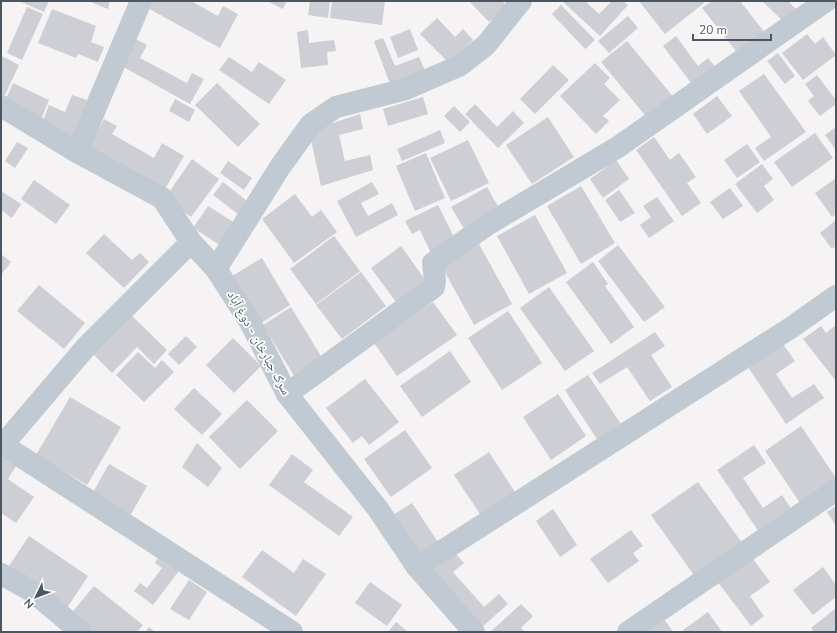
<svg xmlns="http://www.w3.org/2000/svg" width="837" height="633" viewBox="0 0 837 633" font-family="'Nunito Sans','Noto Naskh Arabic',sans-serif">
  <style>
    .building { fill: #cdcfd5 }
    .lines { fill: none; stroke-linecap: round; stroke-linejoin: round }
    .minor { stroke: #c1cad2; stroke-width: 22 }
    .labels { text-anchor: middle; dominant-baseline: central; stroke-width: 3.5; stroke-linejoin: round; paint-order: stroke }
    .street-label { font-size: 13px; fill: #4a5661; stroke: #fff }
  </style>
  <rect width="100%" height="100%" fill="#f5f3f3"/>
  <g class="building">
    <path d="M19,1H49L44,12Z"/>
    <path d="M88,1H110L108,9Z"/>
    <path d="M147,1H191L218,16L223,6L238,14L220,48L144,6Z"/>
    <path d="M267,1H287L283,9Z"/>
    <path d="M310,1H330L328,18L308,15Z"/>
    <path d="M332,1H385L382,25L330,18Z"/>
    <path d="M469,1H502L507,6L489,22Z"/>
    <path d="M562,1H585L599,14L612,1H623L628,5L600,36Z"/>
    <path d="M639,1H703L704,3L665,34Z"/>
    <path d="M712,1H740L766,34L739,55L702,8Z"/>
    <path d="M762,1H788L799,12L785,23Z"/>
    <path d="M561,5L595,40L585,49L552,14Z"/>
    <path d="M27,7L43,14L22,60L7,53Z"/>
    <path d="M52,9L96,26L91,42L104,47L98,62L78,54L76,58L38,43Z"/>
    <path d="M628,16L638,28L609,53L598,41Z"/>
    <path d="M437,18L455,37L463,29L473,40L449,63L420,34Z"/>
    <path d="M410,29L418,50L398,58L390,37Z"/>
    <path d="M308,30L309,43L334,40L336,51L327,52L328,65L301,68L297,32Z"/>
    <path d="M807,34L815,44L823,37L836,55L803,80L782,53Z"/>
    <path d="M676,36L698,66L708,58L718,70L695,88L663,46Z"/>
    <path d="M132,37L147,45L140,58L187,83L192,73L204,79L190,104L118,64Z"/>
    <path d="M383,38L395,66L419,57L425,71L390,84L374,41Z"/>
    <path d="M627,41L675,99L649,120L601,62Z"/>
    <path d="M778,53L795,76L785,84L767,61Z"/>
    <path d="M2,56L19,65L4,97L1,96V58Z"/>
    <path d="M229,57L252,72L259,62L286,80L269,104L219,70Z"/>
    <path d="M595,63L610,78L604,84L620,100L603,116L609,121L596,134L560,96Z"/>
    <path d="M553,65L569,80L535,114L520,99Z"/>
    <path d="M764,74L806,132L764,161L755,148L771,137L739,91Z"/>
    <path d="M817,75L836,100V104L820,116L808,101L814,96L805,84Z"/>
    <path d="M13,83L49,100L40,122L6,99Z"/>
    <path d="M217,83L260,124L238,147L195,105Z"/>
    <path d="M72,95L87,100L72,139L42,123L49,105L65,112Z"/>
    <path d="M717,96L732,116L707,134L693,114Z"/>
    <path d="M423,97L428,114L388,126L383,109Z"/>
    <path d="M175,99L195,110L189,122L169,111Z"/>
    <path d="M475,104L497,127L513,111L524,123L498,148L465,114Z"/>
    <path d="M454,106L470,122L460,132L444,116Z"/>
    <path d="M360,114L363,129L339,135L345,161L370,155L373,170L321,186L309,131Z"/>
    <path d="M548,117L574,157L532,184L506,145Z"/>
    <path d="M104,119L117,126L112,134L154,158L162,143L184,156L164,191L88,149Z"/>
    <path d="M836,127V150L825,135Z"/>
    <path d="M440,130L445,143L402,161L397,149Z"/>
    <path d="M815,133L833,158L792,187L774,162Z"/>
    <path d="M654,137L670,160L679,153L696,177L687,183L701,203L682,216L636,150Z"/>
    <path d="M468,140L489,183L451,201L430,158Z"/>
    <path d="M17,142L28,148L15,168L5,161Z"/>
    <path d="M747,144L760,162L737,178L724,160Z"/>
    <path d="M426,153L445,198L415,211L396,166Z"/>
    <path d="M192,159L219,179L191,217L165,198Z"/>
    <path d="M616,160L629,179L603,198L590,179Z"/>
    <path d="M228,161L252,178L244,190L220,173Z"/>
    <path d="M762,164L773,179L764,186L774,200L757,213L735,184Z"/>
    <path d="M836,178V214L832,217L815,193Z"/>
    <path d="M34,180L70,205L56,224L21,199Z"/>
    <path d="M223,182L247,201L238,214L213,195Z"/>
    <path d="M372,182L379,194L361,203L368,216L392,203L398,215L356,237L337,201Z"/>
    <path d="M581,186L615,243L581,264L547,206Z"/>
    <path d="M487,187L500,210L465,230L451,207Z"/>
    <path d="M730,188L743,206L723,219L710,202Z"/>
    <path d="M619,190L635,213L620,222L605,200Z"/>
    <path d="M1,191L21,204L12,218L1,210Z"/>
    <path d="M295,194L312,217L321,210L337,232L294,263L262,219Z"/>
    <path d="M657,197L674,221L649,238L640,225L651,217L643,206Z"/>
    <path d="M438,205L456,241L431,253L420,230L412,234L405,221Z"/>
    <path d="M208,206L238,225L223,247L193,228Z"/>
    <path d="M535,215L567,273L529,294L497,236Z"/>
    <path d="M836,220V246L832,249L820,233Z"/>
    <path d="M104,234L132,260L140,253L149,262L124,288L86,253Z"/>
    <path d="M334,236L360,271L316,304L290,269Z"/>
    <path d="M479,244L512,304L474,325L441,265Z"/>
    <path d="M618,245L665,307L644,322L598,261Z"/>
    <path d="M401,246L426,281L396,302L371,268Z"/>
    <path d="M1,254L11,262L1,275Z"/>
    <path d="M262,258L290,305L261,323L232,276Z"/>
    <path d="M593,262L608,284L605,286L634,327L611,344L566,282Z"/>
    <path d="M361,272L386,306L342,339L316,305Z"/>
    <path d="M39,285L85,323L64,349L17,311Z"/>
    <path d="M549,287L594,351L565,371L520,308Z"/>
    <path d="M433,302L457,335L397,376L374,343Z"/>
    <path d="M291,307L324,361L296,379L263,325Z"/>
    <path d="M508,311L542,363L502,390L468,338Z"/>
    <path d="M129,313L167,350L154,364L137,347L112,373L91,352Z"/>
    <path d="M836,325V381L803,339L821,326L826,333Z"/>
    <path d="M655,332L665,346L651,355L672,387L650,401L627,367L600,384L592,373Z"/>
    <path d="M186,336L197,347L179,365L168,354Z"/>
    <path d="M233,338L261,366L234,393L206,365Z"/>
    <path d="M783,344L795,361L776,374L792,398L814,384L824,398L786,424L748,367Z"/>
    <path d="M450,351L471,382L422,417L400,386Z"/>
    <path d="M138,352L155,368L162,360L174,372L144,402L116,375Z"/>
    <path d="M588,375L621,424L597,439L565,390Z"/>
    <path d="M365,379L399,422L369,445L362,436L353,443L326,408Z"/>
    <path d="M194,388L222,414L202,435L174,409Z"/>
    <path d="M558,394L586,436L551,460L523,417Z"/>
    <path d="M70,397L121,427L87,485L36,455Z"/>
    <path d="M247,400L278,431L240,469L209,437Z"/>
    <path d="M801,426L836,478V484L802,506L765,451Z"/>
    <path d="M405,430L432,468L391,497L364,459Z"/>
    <path d="M197,443L222,468L208,487L182,467Z"/>
    <path d="M754,445L766,463L743,478L763,508L782,495L792,510L759,532L717,470Z"/>
    <path d="M489,452L515,492L480,514L454,475Z"/>
    <path d="M292,454L313,470L304,482L353,517L339,536L269,485Z"/>
    <path d="M3,458L16,466L8,479L34,497L16,523L1,513V461Z"/>
    <path d="M109,464L147,486L130,516L92,494Z"/>
    <path d="M698,482L743,544L696,578L651,515Z"/>
    <path d="M412,503L438,542L420,554L393,515Z"/>
    <path d="M836,506V526L827,512Z"/>
    <path d="M553,509L577,545L560,557L536,521Z"/>
    <path d="M631,530L643,546L633,553L639,561L608,583L590,559Z"/>
    <path d="M29,536L88,576L67,608L7,569Z"/>
    <path d="M262,550L294,573L303,559L326,574L296,616L242,577Z"/>
    <path d="M452,550L464,563L453,572L484,607L499,594L508,604L481,628L430,570Z"/>
    <path d="M159,556L179,571L153,605L134,591L140,583L147,588L162,568L155,563Z"/>
    <path d="M751,556L770,582L750,596L764,616L751,626L717,581Z"/>
    <path d="M823,567L836,585V597L813,615L793,590Z"/>
    <path d="M189,580L207,592L189,620L170,609Z"/>
    <path d="M370,582L402,605L387,626L355,603Z"/>
    <path d="M94,586L143,625L137,632H91L70,615Z"/>
    <path d="M521,604L533,616L521,628L525,632H490Z"/>
    <path d="M836,608V632H814L811,628Z"/>
    <path d="M708,612L722,632H684L683,630Z"/>
    <path d="M663,617L673,632H642Z"/>
    <path d="M396,622L408,632H388Z"/>
    <path d="M149,627L155,632H145Z"/>
  </g>
  <g class="lines">
    <g class="minor">
      <path d="M1,106L77,152L162,198L191,242L216,269L250,322L287,394L378,509L417,567L474,632"/>
      <path d="M77,152L141,1"/>
      <path d="M216,269L280,167L311,124L336,107L406,89L459,66L486,45L521,1"/>
      <path d="M287,394L434,287L435,280L433,263L487,225L618,147L826,1"/>
      <path d="M3,445L292,632"/>
      <path d="M1,447L86,347L191,242"/>
      <path d="M417,567L792,327L836,296"/>
      <path d="M1,574L32,591L81,632"/>
      <path d="M628,632L836,490"/>
    </g>
  </g>
  <g class="labels">
    <g class="street-label">
      <text transform="translate(259 343) rotate(61)">سرک جبارخان - دوغ آباد</text>
    </g>
  </g>
  <rect width="837" height="633" fill="none" stroke="#4a5661" stroke-width="4"/>
  <g transform="translate(36 597) rotate(227)" stroke="#ffffff" stroke-width="3" paint-order="stroke">
  <path d="M0-3L7 15L0 10L-7 15Z" fill="#4a5661"/>
  <text y="-6" font-size="11" font-weight="bold" text-anchor="middle" fill="#4a5661">N</text>
  </g>
  <path d="M693 34v6h78v-6" fill="none" stroke="#4a5661" stroke-width="2"/>
  <text x="699" y="34" font-size="12" fill="#4a5661" stroke="#ffffff" stroke-width="3" paint-order="stroke">20 m</text>
</svg>
